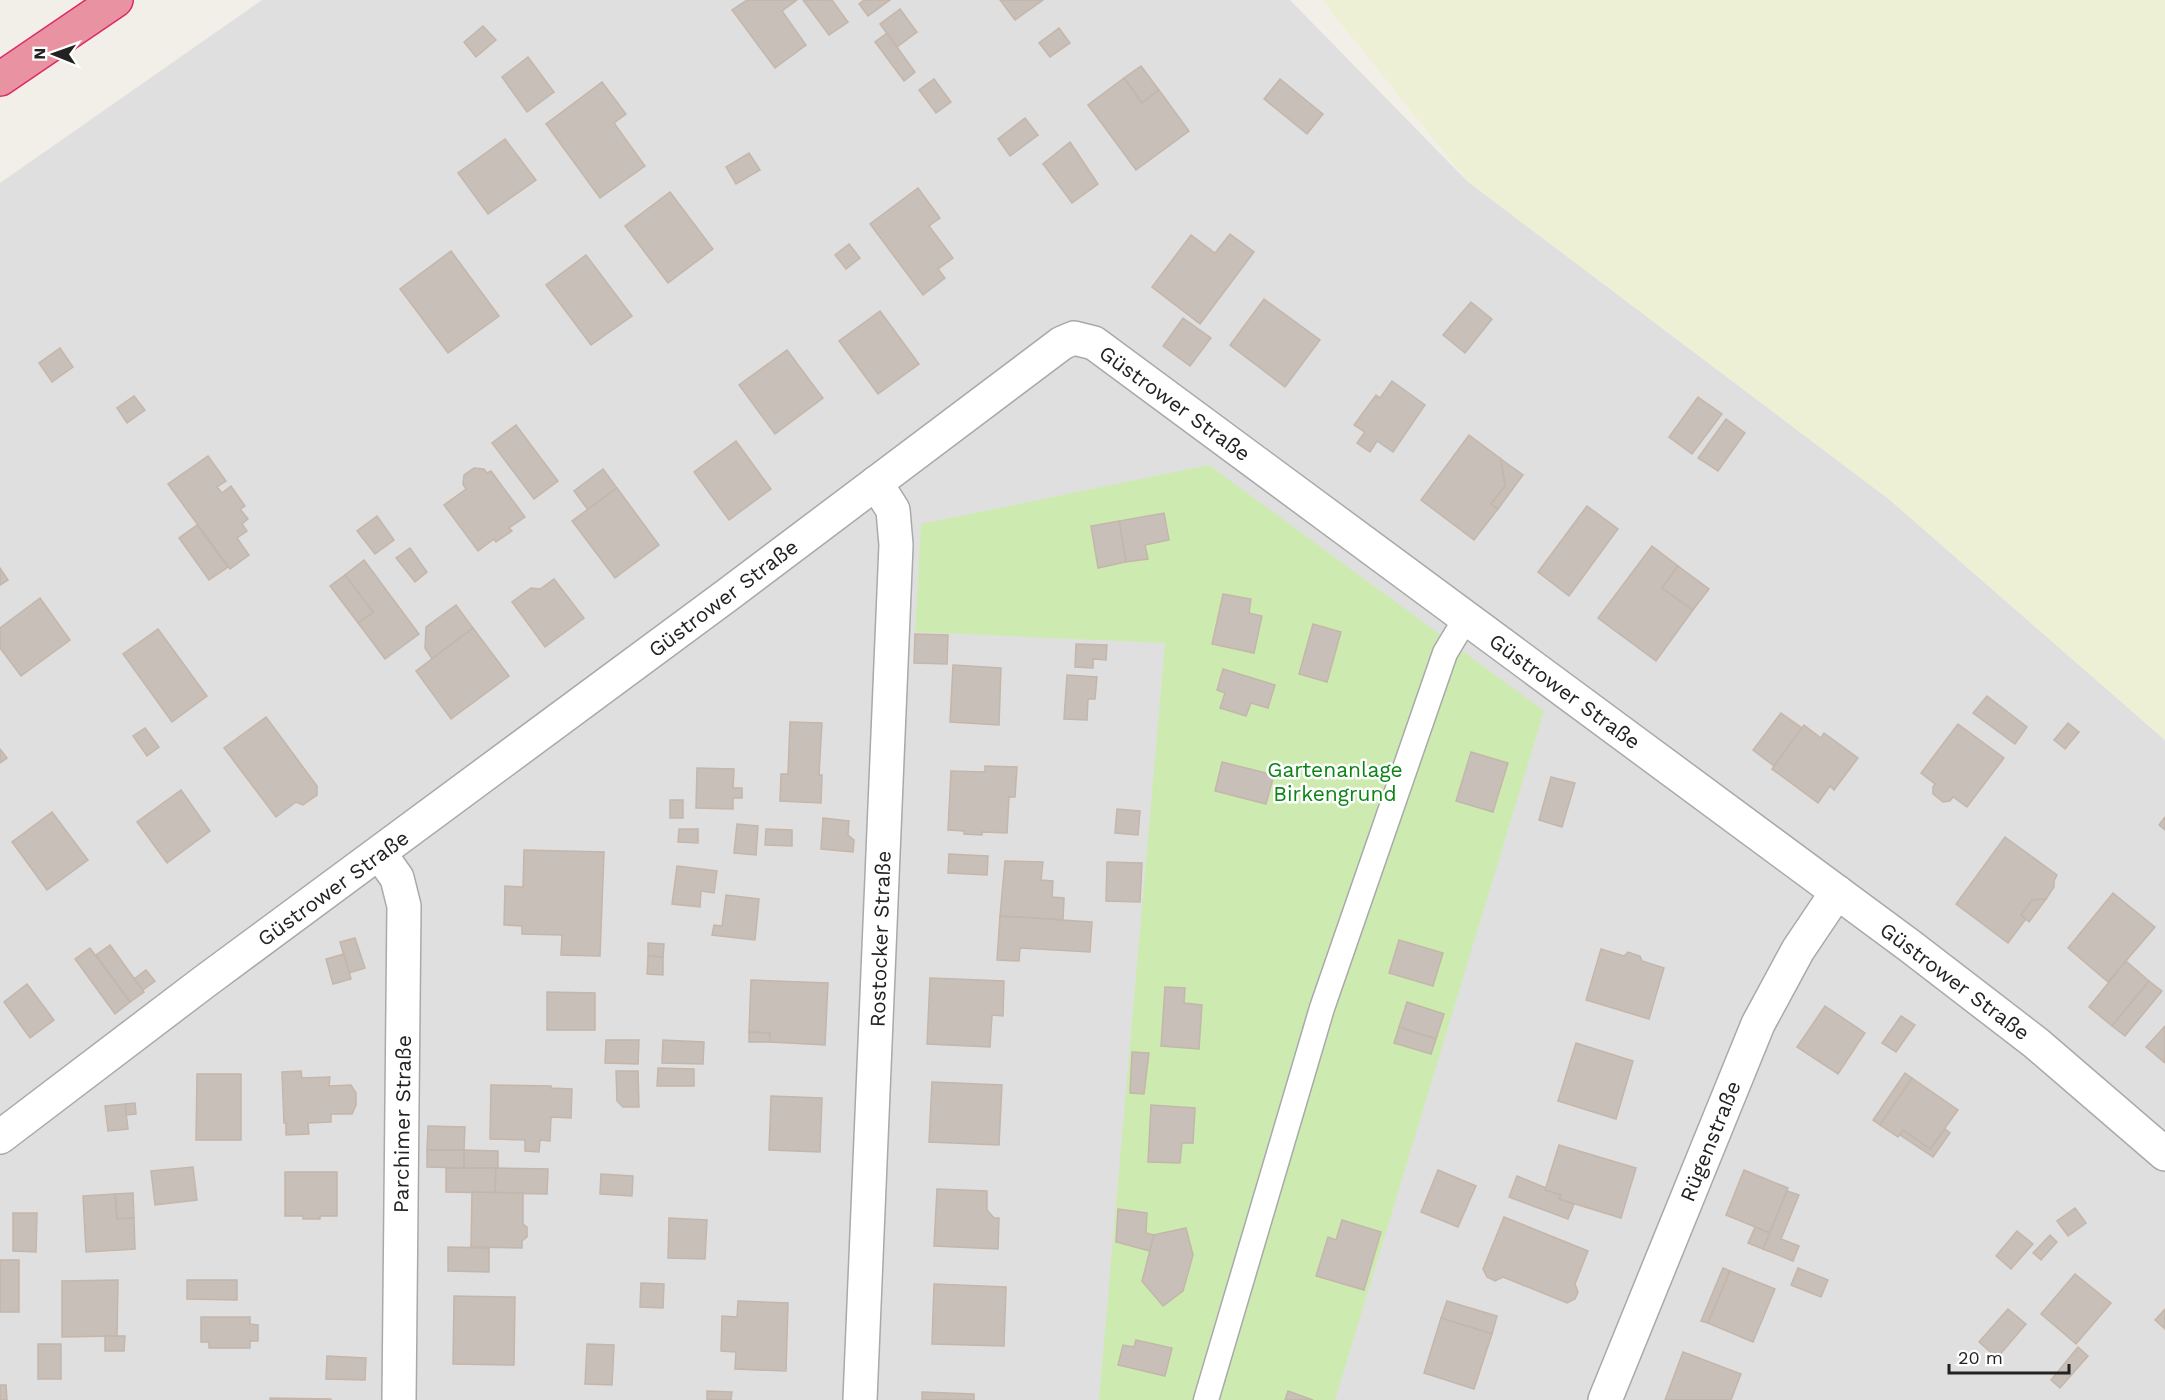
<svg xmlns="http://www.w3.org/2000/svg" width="2165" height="1400" viewBox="0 0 2165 1400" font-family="'Work Sans',sans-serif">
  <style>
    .residential { fill: #e0dfdf }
    .farmland { fill: #eef0d5 }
    .grass { fill: #cdebb0 }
    .building { fill: #c7bfb8; stroke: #c4b6ab; stroke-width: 1.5 }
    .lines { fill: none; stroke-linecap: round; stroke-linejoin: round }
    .lane-casing { stroke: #a9a9a9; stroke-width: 27 }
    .street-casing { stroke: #a9a9a9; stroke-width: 36 }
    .highway-casing { stroke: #dc2a67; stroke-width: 36 }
    .lane { stroke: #fff; stroke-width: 24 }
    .street { stroke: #fff; stroke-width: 33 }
    .highway { stroke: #e892a2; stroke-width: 33 }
    .labels { text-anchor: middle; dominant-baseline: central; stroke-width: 5; stroke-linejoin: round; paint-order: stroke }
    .street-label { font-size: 21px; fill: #222; stroke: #fff }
    .park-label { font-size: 21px; fill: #0c8416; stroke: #fff }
  </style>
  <rect width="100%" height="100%" fill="#f2efe9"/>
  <path class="residential" d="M262,0H1290L1467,181L1890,500L2165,740V1400H0V183Z"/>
  <path class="farmland" d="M1322,0H2165V740L1890,500L1467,181Z"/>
  <path class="grass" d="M1209,465L1544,711L1335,1400H1099L1165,643L915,632L921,524Z"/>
  <g class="building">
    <path d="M747,0H797L782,11L806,45L775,68L732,10Z"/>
    <path d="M803,0H832L848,22L829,35Z"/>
    <path d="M864,0H890L868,16L859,4Z"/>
    <path d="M1000,0H1043L1015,20Z"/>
    <path d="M900,9L917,32L897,47L880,24Z"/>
    <path d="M483,26L496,40L476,57L464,42Z"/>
    <path d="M1059,28L1070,43L1050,57L1039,43Z"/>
    <path d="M887,33L915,72L904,81L875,42Z"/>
    <path d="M528,57L554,92L527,112L502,77Z"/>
    <path d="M1141,66L1159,90L1142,103L1124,78Z"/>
    <path d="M1124,78L1142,103L1159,90L1189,131L1136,170L1088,105Z"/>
    <path d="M934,79L951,102L936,113L919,90Z"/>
    <path d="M1280,79L1323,114L1307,134L1264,99Z"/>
    <path d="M602,82L626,114L614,123L645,166L600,198L546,124Z"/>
    <path d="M1025,118L1038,135L1010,156L998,139Z"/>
    <path d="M505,139L536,180L488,214L458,173Z"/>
    <path d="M1070,142L1098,184L1072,203L1043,164Z"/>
    <path d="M749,153L760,170L736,184L726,167Z"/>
    <path d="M918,188L940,218L929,226L953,258L938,269L945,278L923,295L870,224Z"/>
    <path d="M670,192L713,249L668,283L625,226Z"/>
    <path d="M1230,234L1254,252L1200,324L1152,287L1191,235L1215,253Z"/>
    <path d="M849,244L860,258L846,269L835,255Z"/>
    <path d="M451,251L499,316L448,353L400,289Z"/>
    <path d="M586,255L632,316L591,345L546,285Z"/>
    <path d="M1264,299L1320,340L1285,387L1230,345Z"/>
    <path d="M1471,302L1492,319L1465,353L1443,335Z"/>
    <path d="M880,311L919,364L878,394L839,341Z"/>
    <path d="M1183,318L1211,338L1190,366L1163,346Z"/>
    <path d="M60,348L73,367L52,382L39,363Z"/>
    <path d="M787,350L823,398L775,434L739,385Z"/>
    <path d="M1392,381L1425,405L1393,452L1377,441L1370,452L1357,443L1365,432L1354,425L1376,395L1380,398Z"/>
    <path d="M134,396L145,410L127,423L117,408Z"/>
    <path d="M1698,397L1722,414L1692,454L1669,437Z"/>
    <path d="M1726,419L1745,433L1718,471L1698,458Z"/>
    <path d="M516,425L558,481L534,499L492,443Z"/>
    <path d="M1469,435L1501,459L1505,486L1491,504L1498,509L1474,540L1421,500Z"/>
    <path d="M736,441L771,489L729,520L694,472Z"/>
    <path d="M208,456L226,481L217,487L222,493L231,486L245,506L240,509L248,519L242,524L247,531L237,538L249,555L230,569L168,484Z"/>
    <path d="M1501,459L1523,475L1498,509L1491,504L1505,486Z"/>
    <path d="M474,468L484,469L487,473L491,471L525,517L509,528L512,531L496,542L494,539L478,551L444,505L466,489L463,484L464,475Z"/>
    <path d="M603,469L617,488L588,510L574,491Z"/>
    <path d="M617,488L659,545L615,578L572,521Z"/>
    <path d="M1587,506L1618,529L1569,596L1538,572Z"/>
    <path d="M1164,513L1169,540L1145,545L1148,559L1126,562L1119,521Z"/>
    <path d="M377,516L394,540L375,554L357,531Z"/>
    <path d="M1119,521L1126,562L1098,568L1091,526Z"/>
    <path d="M197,525L228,567L209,580L179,538Z"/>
    <path d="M1652,546L1678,566L1662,588L1693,610L1656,661L1598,618Z"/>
    <path d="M410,548L427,572L415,582L396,558Z"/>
    <path d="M364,560L419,634L385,659L358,623L373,612L345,575Z"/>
    <path d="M1678,566L1709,589L1693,610L1662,588Z"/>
    <path d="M0,568L8,580L0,585Z"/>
    <path d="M345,575L373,612L358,623L330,586Z"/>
    <path d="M554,579L584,618L545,647L512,602L531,588L540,589Z"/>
    <path d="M1223,594L1251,599L1249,613L1262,616L1254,653L1212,644Z"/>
    <path d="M40,598L70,640L21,676L0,648V628Z"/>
    <path d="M456,605L473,628L432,659L425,648L426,627Z"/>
    <path d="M1313,624L1341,632L1327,682L1299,674Z"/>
    <path d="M473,628L509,676L451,719L416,671Z"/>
    <path d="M158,629L207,696L172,722L123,654Z"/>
    <path d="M915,634L948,635L947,664L914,663Z"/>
    <path d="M1076,644L1107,645L1106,660L1093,659V668L1075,667Z"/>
    <path d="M953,665L1001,668L999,725L950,722Z"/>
    <path d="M1223,669L1275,685L1268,708L1251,703L1246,716L1220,708L1225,693L1217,690Z"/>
    <path d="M1067,675L1097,677L1095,699H1088L1087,720L1064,719Z"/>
    <path d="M1987,696L2027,727L2015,744L1973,713Z"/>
    <path d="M1781,713L1802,728L1774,766L1753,750Z"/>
    <path d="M266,717L317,786V795L303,805L296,802L276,817L224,748Z"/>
    <path d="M790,722L822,723L819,775H822L821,803L780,801L781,774H788Z"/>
    <path d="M2068,723L2079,732L2065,749L2054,740Z"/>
    <path d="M1958,724L2004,758L1967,807L1953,797L1950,801L1943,802L1933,794V787L1935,784L1921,773Z"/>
    <path d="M1804,725L1821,738L1824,733L1858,758L1834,790L1830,786L1818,803L1772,769Z"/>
    <path d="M145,728L159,747L147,756L133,736Z"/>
    <path d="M0,749L7,758L0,763Z"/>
    <path d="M1471,752L1508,763L1493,812L1456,801Z"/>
    <path d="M1222,762L1274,775L1266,804L1215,791Z"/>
    <path d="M985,766L1017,767L1015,797H1009L1007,833L982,832V835L964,834V831L948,830L951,771L985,772Z"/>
    <path d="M697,768L734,769L733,788H742V798H733V809L696,808Z"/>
    <path d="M1551,777L1575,783L1562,827L1539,820Z"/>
    <path d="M181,790L210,831L167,863L137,822Z"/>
    <rect x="670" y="800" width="13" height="18"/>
    <path d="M1117,809L1140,811L1138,835L1115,833Z"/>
    <path d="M52,812L88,860L47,890L12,842Z"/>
    <path d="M2165,817V830L2159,825Z"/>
    <path d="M823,818L849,821L848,835L854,840L853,852L821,849Z"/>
    <path d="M737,824L758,826L756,855L734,853Z"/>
    <path d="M679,829H698V843L678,842Z"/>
    <path d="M766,829L792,830V846L765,845Z"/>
    <path d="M2005,837L2057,875L2054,881V887L2046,899L2032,900L2021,915L2026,919L2008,943L1956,904Z"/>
    <path d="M524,850L604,852L600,956L561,955L562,935L522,934V926L504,925L505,886L523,887Z"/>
    <path d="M949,854L988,856L987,875L948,873Z"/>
    <path d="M1005,861L1043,862L1041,880L1053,881L1052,897L1064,898L1063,920L1000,916Z"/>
    <path d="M1107,862L1142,863L1140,902L1106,901Z"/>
    <path d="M677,866L717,871L714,893L701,891L700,907L672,904Z"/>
    <path d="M2113,893L2155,927L2108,982L2068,948Z"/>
    <path d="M726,895L759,899L755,940L712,935L714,925L722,926Z"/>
    <path d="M2046,899L2029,922L2021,915L2032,900Z"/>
    <path d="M1000,916L1092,922L1090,952L1020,948L1019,961L997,960Z"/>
    <path d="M355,938L365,968L349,973L340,942Z"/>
    <path d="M1399,940L1443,953L1433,986L1389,973Z"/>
    <path d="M648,943L664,944L663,957L648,956Z"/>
    <path d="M110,945L144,992L130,1002L96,955Z"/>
    <path d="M90,948L130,1002L115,1014L75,959Z"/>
    <path d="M1601,949L1624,956L1628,952L1640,956L1642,961L1664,968L1649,1019L1586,1000Z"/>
    <path d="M344,954L351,979L333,984L326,959Z"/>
    <path d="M648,956L663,957V975L647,974Z"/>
    <path d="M2126,961L2149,981L2112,1026L2089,1007Z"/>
    <path d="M146,970L155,981L143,990L134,979Z"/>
    <path d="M930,978L1004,981L1003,1016L992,1015L990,1047L927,1044Z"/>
    <path d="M751,980L828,983L825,1045L770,1042V1033L749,1032Z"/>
    <path d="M2149,981L2162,991L2125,1036L2112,1026Z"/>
    <path d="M27,984L54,1020L30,1038L4,1002Z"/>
    <path d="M1165,987L1185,988L1184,1003L1202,1005L1199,1049L1161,1046Z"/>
    <path d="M547,992L595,993V1030H547Z"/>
    <path d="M1407,1002L1444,1014L1436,1039L1399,1027Z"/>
    <path d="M1825,1006L1865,1033L1838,1074L1797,1047Z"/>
    <path d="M1901,1016L1915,1025L1896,1052L1882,1043Z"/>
    <path d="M2165,1026V1063L2146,1047Z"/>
    <path d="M1399,1027L1436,1039L1431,1054L1394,1043Z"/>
    <path d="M749,1032L770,1033V1042H749Z"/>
    <path d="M606,1040H639L638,1064L605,1063Z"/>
    <path d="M663,1040L704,1042L703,1064L662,1063Z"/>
    <path d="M1576,1043L1633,1061L1616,1119L1558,1101Z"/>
    <path d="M1132,1052L1149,1053L1144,1094L1130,1093Z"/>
    <path d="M658,1068L694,1069V1086H657Z"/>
    <path d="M301,1071L302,1078L330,1077L329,1086L351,1085L356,1093V1105L352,1114H331V1122L308,1123L309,1134L286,1135V1123H284L282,1072Z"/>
    <path d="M616,1071H638L639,1107H623L617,1101Z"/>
    <path d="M1905,1073L1912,1078L1880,1125L1873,1120Z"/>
    <path d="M197,1074H241V1140H196Z"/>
    <path d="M1912,1078L1958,1110L1930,1149L1903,1130L1898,1137L1880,1125Z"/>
    <path d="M932,1082L1002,1085L999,1145L929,1142Z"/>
    <path d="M491,1085L551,1086V1088L572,1089L571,1118L551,1117L550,1141L540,1140L539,1152L525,1151V1140L490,1139Z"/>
    <path d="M771,1096L822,1098L820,1152L769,1150Z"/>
    <path d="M135,1103L136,1114L126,1115L125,1104Z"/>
    <path d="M125,1104L128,1129L108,1131L105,1106Z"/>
    <path d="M1151,1105L1195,1108L1193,1143H1182L1180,1163L1148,1162Z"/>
    <path d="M428,1126L465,1127L464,1150H427Z"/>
    <path d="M1945,1129L1950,1133L1933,1157L1900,1135L1903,1130L1930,1149Z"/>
    <path d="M1559,1145L1636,1168L1621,1218L1559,1199L1561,1195L1545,1190Z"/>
    <path d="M427,1150H464V1168L427,1167Z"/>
    <path d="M464,1150L498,1151V1168H464Z"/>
    <path d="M193,1167L197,1200L155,1205L151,1171Z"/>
    <path d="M446,1168H496L495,1193L446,1192Z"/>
    <path d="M496,1168L548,1169L547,1194L495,1193Z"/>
    <path d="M1438,1170L1476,1186L1458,1227L1421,1212Z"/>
    <path d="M1744,1170L1788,1188L1770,1233L1726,1215Z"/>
    <path d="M285,1172H337V1216H320V1219H303V1216H285Z"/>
    <path d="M601,1174L633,1176L632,1196L600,1194Z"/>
    <path d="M1517,1176L1546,1188L1545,1190L1561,1195L1559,1199L1574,1204L1568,1219L1509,1197Z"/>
    <path d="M937,1189L987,1191V1210L994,1218H999L998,1249L934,1246Z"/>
    <path d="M1787,1191L1799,1195L1781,1239L1799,1246L1793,1261L1763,1249Z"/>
    <path d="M472,1192L523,1193V1224L527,1227V1237L522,1241V1248L471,1247Z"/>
    <path d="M133,1193L134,1218L117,1219L115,1194Z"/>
    <path d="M115,1194L117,1219L134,1218L135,1249L86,1252L83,1196Z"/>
    <path d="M2075,1208L2086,1223L2068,1236L2057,1221Z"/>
    <path d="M1118,1209L1147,1213L1146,1233L1154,1235L1150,1251L1116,1242Z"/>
    <path d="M13,1213H37L36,1252L13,1251Z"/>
    <path d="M1504,1217L1588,1251L1575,1284L1578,1292L1575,1299L1567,1303L1503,1277L1495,1281L1487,1277L1483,1269Z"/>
    <path d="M669,1218L707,1220L705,1259L668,1258Z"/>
    <path d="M1342,1220L1381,1232L1364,1290L1316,1276L1328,1237L1336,1240Z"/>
    <path d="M1755,1227L1770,1233L1763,1249L1748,1243Z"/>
    <path d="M1186,1228L1193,1255L1183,1291L1163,1306L1142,1281L1154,1235Z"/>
    <path d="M2017,1231L2033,1244L2011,1269L1996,1256Z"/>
    <path d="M2050,1235L2057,1242L2041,1260L2033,1253Z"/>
    <path d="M448,1247L489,1248V1272L448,1271Z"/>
    <rect x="0" y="1260" width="19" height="52"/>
    <path d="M1723,1268L1730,1271L1708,1323L1701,1321Z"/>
    <path d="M1798,1268L1828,1280L1821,1297L1791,1285Z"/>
    <path d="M1730,1271L1775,1289L1753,1342L1708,1323Z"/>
    <path d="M2075,1274L2111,1303L2076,1344L2041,1314Z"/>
    <path d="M118,1280L117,1336L62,1337V1281Z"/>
    <path d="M187,1280H237V1300L187,1299Z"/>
    <path d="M641,1283L664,1284L663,1308L640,1307Z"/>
    <path d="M934,1284L1006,1287L1004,1346L932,1344Z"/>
    <path d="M454,1296L515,1297L514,1365L453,1364Z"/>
    <path d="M738,1301L788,1303L786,1371L735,1369L736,1352L721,1351L722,1316L737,1317Z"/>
    <path d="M1447,1301L1497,1316L1492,1334L1441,1318Z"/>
    <path d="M2008,1309L2026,1324L1997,1358L1979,1342Z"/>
    <path d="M2165,1309V1329L2155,1320Z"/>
    <path d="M201,1317H250V1324L258,1325V1341H250V1348H209V1342H201Z"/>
    <path d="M1441,1318L1492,1334L1474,1389L1424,1373Z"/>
    <path d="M105,1336H125L124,1351H105Z"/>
    <path d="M1136,1340L1172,1348L1165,1376L1118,1365L1123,1345L1134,1347Z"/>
    <rect x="38" y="1344" width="23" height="35"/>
    <path d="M587,1344L614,1345L612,1385L585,1384Z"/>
    <path d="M2078,1347L2088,1356L2060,1388L2051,1380Z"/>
    <path d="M1683,1352L1741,1374L1731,1400H1665Z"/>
    <path d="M327,1356L366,1358L365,1380L326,1379Z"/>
    <path d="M0,1385H6L7,1400H0Z"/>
    <path d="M707,1391L732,1392L731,1400H707Z"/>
    <path d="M1288,1391L1313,1400H1285Z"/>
    <path d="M922,1392L974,1394V1400H922Z"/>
    <path d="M270,1398L331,1399V1400H270Z"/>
  </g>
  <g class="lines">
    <g class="lane-casing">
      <path id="lane" d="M1206,1400L1322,1008L1445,653L1466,618"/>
    </g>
    <g class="street-casing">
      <g id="street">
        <path d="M380,854L397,878L404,906L399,1400"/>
        <path d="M0,1137L204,982L726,596L1062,343L1074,338L1094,343L1910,946L2036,1043L2165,1154"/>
        <path d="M860,1400L896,545L893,510L876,483"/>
        <path d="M1605,1400L1758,1024L1798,950L1837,892"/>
      </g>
    </g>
    <g class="highway-casing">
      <path id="highway" d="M0,79L116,0"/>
    </g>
    <use href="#lane" class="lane"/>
    <use href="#street" class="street"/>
    <use href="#highway" class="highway"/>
  </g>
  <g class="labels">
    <g class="street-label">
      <text transform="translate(1175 403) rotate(36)">Güstrower Straße</text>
      <text transform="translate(723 598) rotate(-37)">Güstrower Straße</text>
      <text transform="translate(1565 691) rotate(36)">Güstrower Straße</text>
      <text transform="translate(333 888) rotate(-36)">Güstrower Straße</text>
      <text transform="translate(880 939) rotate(-88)">Rostocker Straße</text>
      <text transform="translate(1955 981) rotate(37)">Güstrower Straße</text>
      <text transform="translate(402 1124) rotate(-89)">Parchimer Straße</text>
      <text transform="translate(1710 1141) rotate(-68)">Rügenstraße</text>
    </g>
    <g class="park-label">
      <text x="1335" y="769">Gartenanlage<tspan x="1335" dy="24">Birkengrund</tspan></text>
    </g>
  </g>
  <g transform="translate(54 54) rotate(271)" stroke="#ffffff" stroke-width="4.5" paint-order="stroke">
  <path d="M0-4.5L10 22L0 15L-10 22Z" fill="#222222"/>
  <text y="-9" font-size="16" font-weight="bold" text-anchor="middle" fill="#222222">N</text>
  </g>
  <path d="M1949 1364v9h120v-9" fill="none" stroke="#222222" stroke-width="3"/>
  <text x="1958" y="1364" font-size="18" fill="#222222" stroke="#ffffff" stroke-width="4.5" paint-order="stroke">20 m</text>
</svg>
